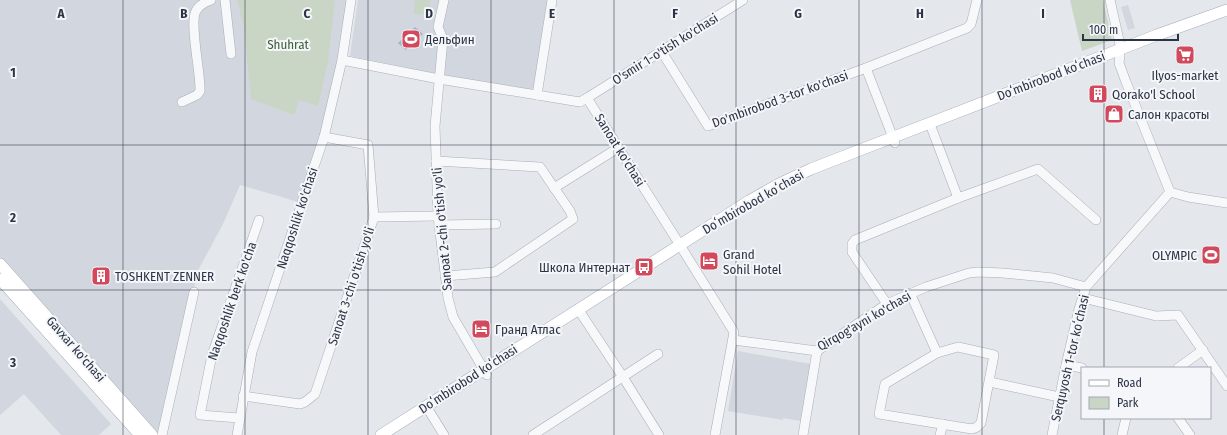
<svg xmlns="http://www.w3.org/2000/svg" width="1227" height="435" viewBox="0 0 1227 435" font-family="'Fira Sans Condensed',sans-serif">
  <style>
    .built { fill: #d2d6de }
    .green { fill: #c9d6c5 }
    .water { fill: #9fb4cc }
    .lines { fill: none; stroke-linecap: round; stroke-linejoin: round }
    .minor-casing { stroke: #a9aeb7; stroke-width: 10 }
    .major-casing { stroke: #a3abb8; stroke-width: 12 }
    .minor { stroke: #f7f8fa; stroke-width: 9 }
    .major { stroke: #fff; stroke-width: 11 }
    .grid { fill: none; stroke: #2b3445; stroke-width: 1; stroke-opacity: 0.55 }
    .labels { text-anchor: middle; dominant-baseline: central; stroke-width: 4; stroke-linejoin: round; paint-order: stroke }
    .poi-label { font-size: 13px; fill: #2b3445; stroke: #f4f6f9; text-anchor: start }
    .park-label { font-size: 13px; fill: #3f6138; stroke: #f4f6f9 }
    .street-label { font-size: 13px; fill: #2b3445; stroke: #f4f6f9 }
    .grid-label { font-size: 13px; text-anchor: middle; font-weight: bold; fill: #2b3445; stroke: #f4f6f9; stroke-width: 4; stroke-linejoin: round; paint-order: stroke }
  </style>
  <rect width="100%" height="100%" fill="#e4e7ec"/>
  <g class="built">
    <path d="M0,0H351L342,60L303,204L282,197L240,185L223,224L196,274L194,292L162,435H152L0,264Z"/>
    <path d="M358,0H548L535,91L439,74L350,56Z"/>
    <path d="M1128,5L1135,28L1128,30L1121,7Z"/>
    <path d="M0,299L111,424L99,435H61L24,394L0,415Z"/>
    <path d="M738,351L811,364L801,421L783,418V420L728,411Z"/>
  </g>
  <g class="green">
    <path d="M237,0H335L328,62L318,106L299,100L294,115L251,99L244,27Z"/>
    <path d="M415,0H430L429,15L414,14Z"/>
    <path d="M1070,0H1103L1112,40L1082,51Z"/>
  </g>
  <path class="water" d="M415,27L423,34L406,50L398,43Z"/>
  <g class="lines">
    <g class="minor-casing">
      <g id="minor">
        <path d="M225,0L231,54"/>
        <path d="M444,0L438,27L443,39L435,126L438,216L448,298L453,317L487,375"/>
        <path d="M1110,0L1121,49"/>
        <path d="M662,52L708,126L866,68L967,28L971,24L977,0"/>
        <path d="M1120,55L1119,63L1126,82L1170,192"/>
        <path d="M342,60L439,79L580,102L587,98L680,245"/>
        <path d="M866,68L895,143"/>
        <path d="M537,95L552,0"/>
        <path d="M587,98L743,0"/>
        <path d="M182,102L197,95L200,91C201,74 189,23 196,11C199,5 205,2 211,0"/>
        <path d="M930,124L958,198"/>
        <path d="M436,161L540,167L570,211L573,219L495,272L445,276"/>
        <path d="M554,188L618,148"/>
        <path d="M1170,192L1188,197L1227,203"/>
        <path d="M374,217L438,216"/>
        <path d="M439,225L496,224"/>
        <path d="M683,250L734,332L715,435"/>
        <path d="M910,293L937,353"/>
        <path d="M1083,298L1156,316L1178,315L1227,386"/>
        <path d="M887,304L852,252V244L855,240L958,198L1038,169L1096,220"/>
        <path d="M578,309L623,377L659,435"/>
        <path d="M733,340L817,351L887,304L926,287L969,273L978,272L1003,273L1053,278L1086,287"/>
        <path d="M958,347L994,355L981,423L977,427L972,429L879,414L885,384L937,353Z"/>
        <path d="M1066,365L1082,368"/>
        <path d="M1178,368L1203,350"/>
        <path d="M990,382L1059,397"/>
        <path d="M243,396L300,404L305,402L315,394L374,217L368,145L324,137"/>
        <path d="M426,406L444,435"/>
        <path d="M239,418L200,415L212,355L259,220"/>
        <path d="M1178,418L1190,435"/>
        <path d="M162,435L194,292"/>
        <path d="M237,435L252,352L324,137L342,60L351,0"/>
        <path d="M533,435L658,354"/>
        <path d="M803,435L817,351"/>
        <path d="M940,435L943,424"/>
        <path d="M1052,435L1066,365L1079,309L1086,287L1170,192"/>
        <path d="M1122,435L1126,418"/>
      </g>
    </g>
    <g class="major-casing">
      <g id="major">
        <path d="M0,264L152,435"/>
        <path d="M0,279L140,435"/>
        <path d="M381,435L749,201L779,184L811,169L1157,35L1227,10"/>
      </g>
    </g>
    <use href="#minor" class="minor"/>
    <use href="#major" class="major"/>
  </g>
  <path class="grid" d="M123,0V435M245,0V435M368,0V435M491,0V435M614,0V435M736,0V435M859,0V435M982,0V435M1104,0V368M0,145H1227M0,290H1227M1104,418V435"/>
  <defs>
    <g id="stadium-square" transform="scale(1)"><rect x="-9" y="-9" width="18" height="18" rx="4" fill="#d1495b" stroke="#f4f6f9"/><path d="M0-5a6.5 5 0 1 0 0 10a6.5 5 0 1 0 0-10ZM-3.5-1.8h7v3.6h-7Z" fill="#fff"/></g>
    <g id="supermarket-square" transform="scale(1)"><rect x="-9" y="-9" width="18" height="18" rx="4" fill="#d1495b" stroke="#f4f6f9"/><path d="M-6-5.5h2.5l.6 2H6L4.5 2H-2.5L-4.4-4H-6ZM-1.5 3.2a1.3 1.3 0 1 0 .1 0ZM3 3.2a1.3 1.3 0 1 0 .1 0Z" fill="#fff"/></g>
    <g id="building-square" transform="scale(1)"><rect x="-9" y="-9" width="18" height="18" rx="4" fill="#d1495b" stroke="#f4f6f9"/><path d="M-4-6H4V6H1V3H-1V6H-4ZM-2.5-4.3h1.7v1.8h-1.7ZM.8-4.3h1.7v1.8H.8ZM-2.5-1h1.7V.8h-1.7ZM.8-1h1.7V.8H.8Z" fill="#fff"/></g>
    <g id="shop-square" transform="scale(1)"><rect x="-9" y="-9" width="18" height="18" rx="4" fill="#d1495b" stroke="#f4f6f9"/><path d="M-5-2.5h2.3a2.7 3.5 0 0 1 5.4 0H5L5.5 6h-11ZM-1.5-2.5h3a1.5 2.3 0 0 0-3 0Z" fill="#fff"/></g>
    <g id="hotel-square" transform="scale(1)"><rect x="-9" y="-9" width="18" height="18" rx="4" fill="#d1495b" stroke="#f4f6f9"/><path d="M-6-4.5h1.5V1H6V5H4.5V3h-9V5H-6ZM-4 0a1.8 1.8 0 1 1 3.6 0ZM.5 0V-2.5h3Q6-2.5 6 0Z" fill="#fff"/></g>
    <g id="bus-square" transform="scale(1)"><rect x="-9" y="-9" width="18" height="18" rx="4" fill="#d1495b" stroke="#f4f6f9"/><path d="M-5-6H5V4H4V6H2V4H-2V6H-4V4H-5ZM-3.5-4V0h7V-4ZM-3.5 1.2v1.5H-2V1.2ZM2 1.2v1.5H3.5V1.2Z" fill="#fff"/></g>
  </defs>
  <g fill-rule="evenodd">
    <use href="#stadium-square" x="411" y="39"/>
    <use href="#supermarket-square" x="1185" y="55"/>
    <use href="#building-square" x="1098" y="94"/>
    <use href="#shop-square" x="1114" y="114"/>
    <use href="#stadium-square" x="1211" y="255"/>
    <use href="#hotel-square" x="709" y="261"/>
    <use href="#bus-square" x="644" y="267"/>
    <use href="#building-square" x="101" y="276"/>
    <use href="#hotel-square" x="481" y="329"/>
  </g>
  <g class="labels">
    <g class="poi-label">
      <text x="425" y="39">Дельфин</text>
      <text x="1185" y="75" text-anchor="middle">Ilyos-market</text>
      <text x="1112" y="94">Qorako'l School</text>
      <text x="1128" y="114">Салон красоты</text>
      <text x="723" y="254">Grand<tspan x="723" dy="15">Sohil Hotel</tspan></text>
      <text x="1197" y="255" text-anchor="end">OLYMPIC</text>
      <text x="630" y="267" text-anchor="end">Школа Интернат</text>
      <text x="115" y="276">TOSHKENT ZENNER</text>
      <text x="495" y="329">Гранд Атлас</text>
    </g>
    <g class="park-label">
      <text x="288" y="44">Shuhrat</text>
    </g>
    <g class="street-label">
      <text transform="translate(665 49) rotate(-32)">O'smir 1-o'tish ko'chasi</text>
      <text transform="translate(1051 76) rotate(-21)">Doʻmbirobod koʻchasi</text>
      <text transform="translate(780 99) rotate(-20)">Do'mbirobod 3-tor ko'chasi</text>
      <text transform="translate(620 150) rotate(58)">Sanoat ko'chasi</text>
      <text transform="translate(753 202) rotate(-30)">Doʻmbirobod koʻchasi</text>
      <text transform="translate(297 218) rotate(-72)">Naqqoshlik ko'chasi</text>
      <text transform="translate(442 229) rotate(-95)">Sanoat 2-chi o'tish yo'li</text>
      <text transform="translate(351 286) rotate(-72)">Sanoat 3-chi o'tish yo'li</text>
      <text transform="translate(232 301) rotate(-71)">Naqqoshlik berk ko'cha</text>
      <text transform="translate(864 321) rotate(-30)">Qirqog'ayni ko'chasi</text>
      <text transform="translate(76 349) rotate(49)">Gavxar ko'chasi</text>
      <text transform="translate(1070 358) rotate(-77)">Serquyosh 1-tor koʻchasi</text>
      <text transform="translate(468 379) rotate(-33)">Doʻmbirobod koʻchasi</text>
    </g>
  </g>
  <g class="grid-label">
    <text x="61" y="18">A</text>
    <text x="184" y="18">B</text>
    <text x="307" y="18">C</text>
    <text x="429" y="18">D</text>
    <text x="552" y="18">E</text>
    <text x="675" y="18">F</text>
    <text x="798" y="18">G</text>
    <text x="920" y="18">H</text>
    <text x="1043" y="18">I</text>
    <text x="13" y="77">1</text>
    <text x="13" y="222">2</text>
    <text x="13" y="367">3</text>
  </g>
  <rect x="1081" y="367" width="130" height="52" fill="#f4f6f9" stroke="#a4a8b1"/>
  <rect x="1089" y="380" width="20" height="6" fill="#ffffff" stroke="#a4a8b1"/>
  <text x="1117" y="387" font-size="12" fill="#2b3445">Road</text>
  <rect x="1089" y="397" width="20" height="12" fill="#c9d6c5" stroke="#a4a8b1"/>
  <text x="1117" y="407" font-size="12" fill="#2b3445">Park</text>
  <path d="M1083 34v6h95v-6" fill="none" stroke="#2b3445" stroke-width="2"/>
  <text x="1089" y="34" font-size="12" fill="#2b3445" stroke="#f4f6f9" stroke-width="3" paint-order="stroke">100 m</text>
</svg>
